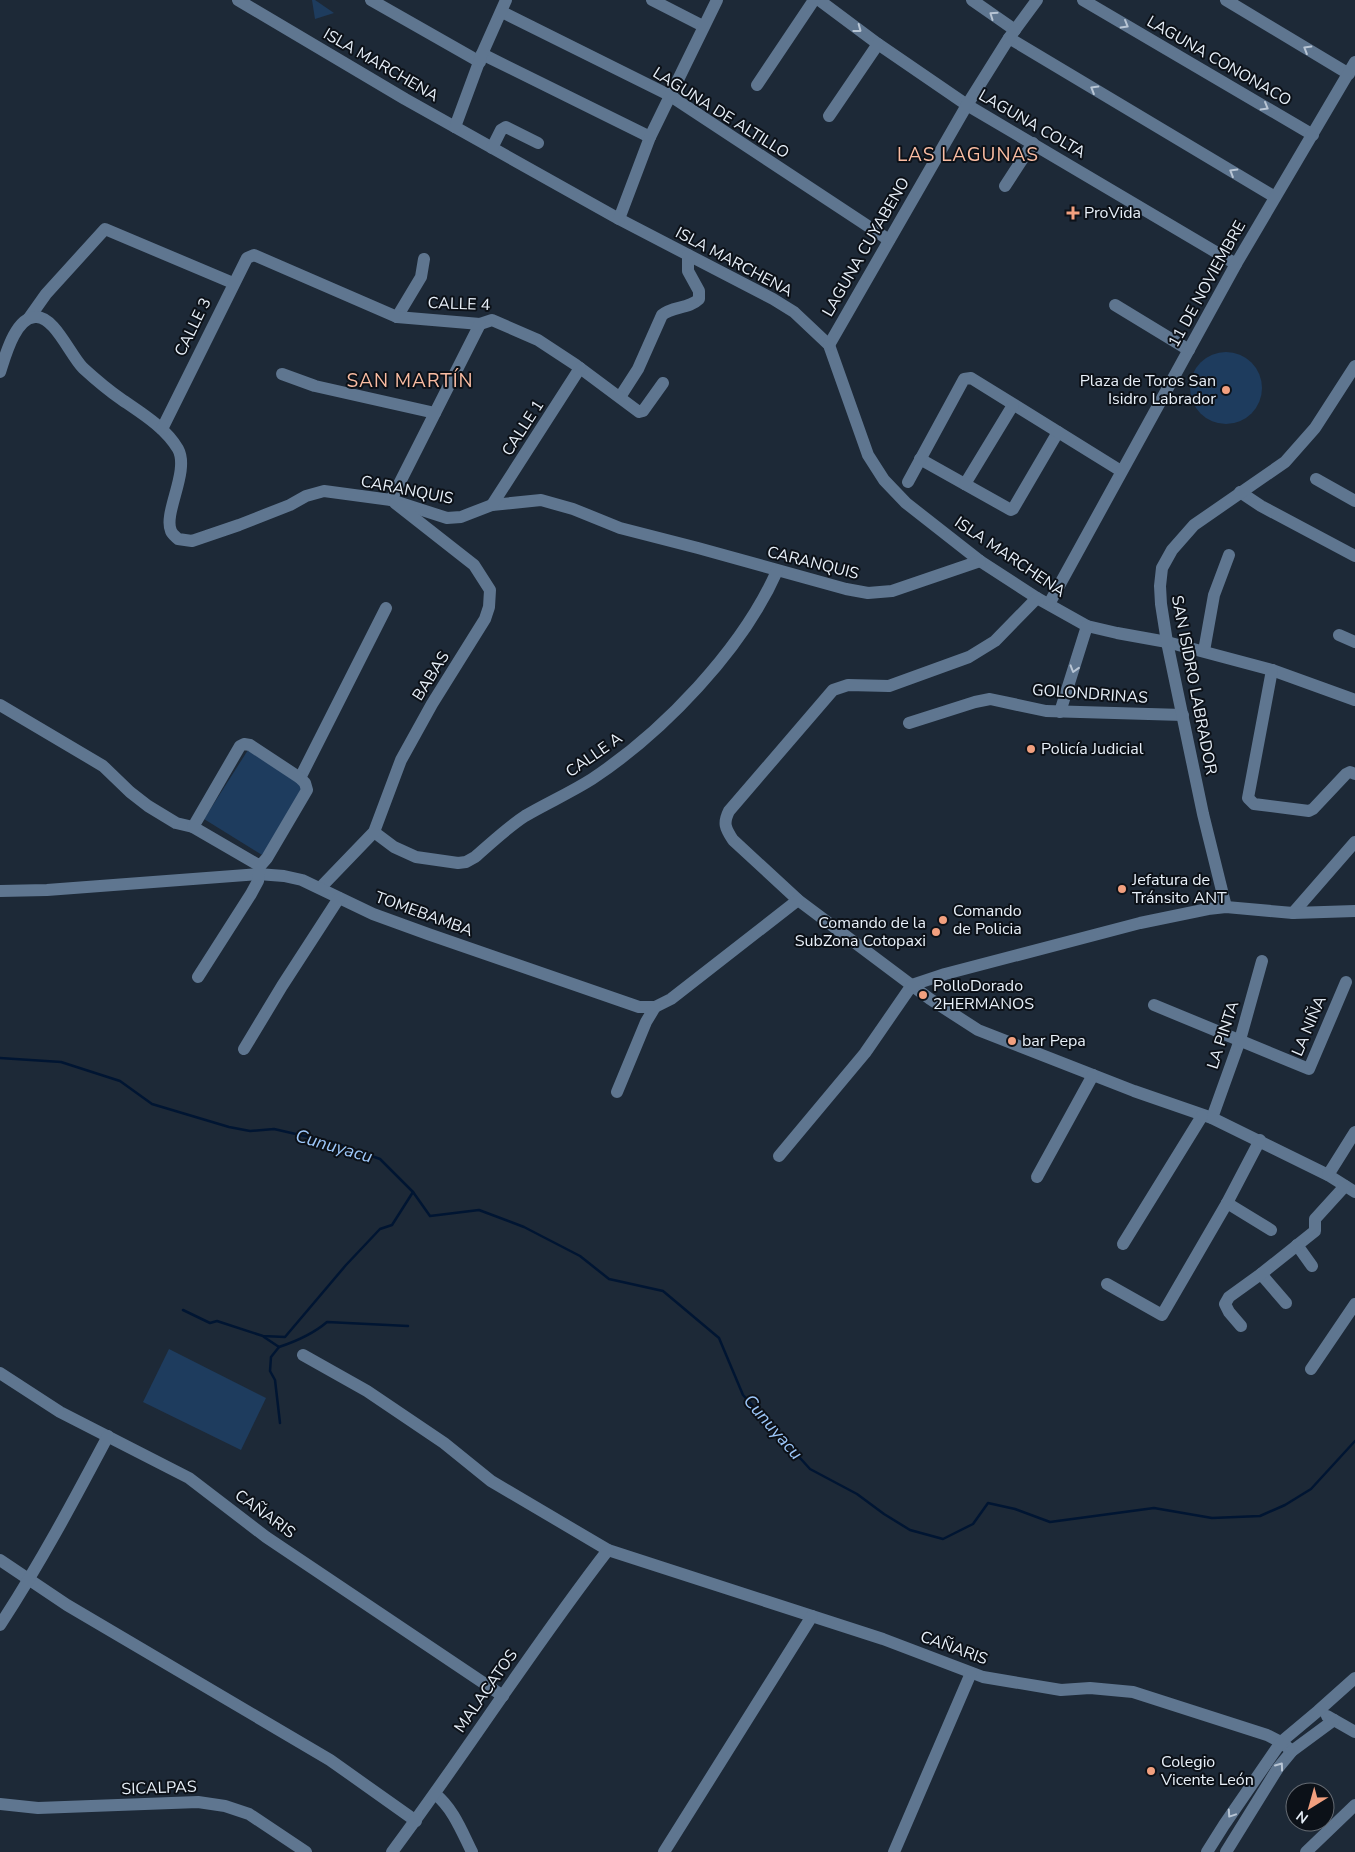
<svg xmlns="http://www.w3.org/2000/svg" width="1355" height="1852" viewBox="0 0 1355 1852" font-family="'Nunito Sans',sans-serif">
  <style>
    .green { fill: #1e3c5e }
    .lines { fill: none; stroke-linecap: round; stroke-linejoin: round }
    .stream { stroke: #001532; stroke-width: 2.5 }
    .minor { stroke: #5f7690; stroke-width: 12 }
    .oneway { stroke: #b8c5d4 }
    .poi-dot { fill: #f2a07f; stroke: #0c1118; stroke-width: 2 }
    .labels { text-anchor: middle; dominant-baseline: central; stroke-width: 4; stroke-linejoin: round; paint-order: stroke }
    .street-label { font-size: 16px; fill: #e8f0f9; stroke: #0c1118 }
    .poi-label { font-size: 16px; fill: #e8f0f9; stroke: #0c1118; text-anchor: start }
    .water-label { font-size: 18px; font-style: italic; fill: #9dc7f9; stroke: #0c1118 }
    .quarter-label { font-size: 19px; letter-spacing: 1px; fill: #fbbda3; stroke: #0c1118 }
  </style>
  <rect width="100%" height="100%" fill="#1d2937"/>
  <g class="green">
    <path d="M312,0H315L334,13L315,19Z"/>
    <circle cx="1226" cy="388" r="36"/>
    <path d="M248,750L306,788L267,858L204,819Z"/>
    <path d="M169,1349L266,1398L241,1450L143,1402Z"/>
  </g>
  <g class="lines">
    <g class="stream">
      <path d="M0,1058L61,1062L120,1081L152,1104L229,1127L250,1131L274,1129L335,1143L380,1159L413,1192L430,1216L479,1210L524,1227L580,1256L609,1279L663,1291L719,1338L743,1395L810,1469L857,1494L884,1514L910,1530L943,1539L973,1524L988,1503L1015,1509L1050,1522L1154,1508L1212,1518L1260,1516L1285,1505L1311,1489L1355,1441"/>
      <path d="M183,1310L210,1323L217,1321L263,1336L285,1337L346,1265L380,1229L392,1225L413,1192"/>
      <path d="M264,1337L279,1347L271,1357L270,1371L275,1380L280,1423"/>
      <path d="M279,1347C297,1341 313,1334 327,1322L408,1326"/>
    </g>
    <g class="minor">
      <path d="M238,0L405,99L619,219L773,299L794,312L829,345L868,455L884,480L906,503L980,561L1037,598L1087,626L1117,633L1167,642L1272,670L1355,700"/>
      <path d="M371,0L480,62"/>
      <path d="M652,0L703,26"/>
      <path d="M819,0L878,44L967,105L1236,264"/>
      <path d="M972,0L1015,30"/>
      <path d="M1083,0L1313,135"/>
      <path d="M1226,0L1349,74"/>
      <path d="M502,12L669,95L889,240"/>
      <path d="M1009,38L1275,197"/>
      <path d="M482,54L650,137"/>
      <path d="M757,85L814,0"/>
      <path d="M829,116L878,44"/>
      <path d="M455,127L482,54L506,0"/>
      <path d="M492,148L501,130L506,127L538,143"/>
      <path d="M1005,186L1033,143"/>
      <path d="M619,219L650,137L717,0"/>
      <path d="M1115,305L1189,350"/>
      <path d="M397,317L421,277L424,259"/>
      <path d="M29,318L46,294L105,229L233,283"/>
      <path d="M829,345L967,105L1009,38L1037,0"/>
      <path d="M0,372C5,357 15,318 35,317C54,315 70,355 83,368C95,379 108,390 121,399C141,413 165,427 178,449C190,471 163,513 171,531C172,534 176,537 178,539L192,541L239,525L290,505L306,496L324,491L391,500L447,518L461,517L492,505L541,500L573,509L620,528L698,548L846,589L868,593L892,591L980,561"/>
      <path d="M282,374L315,386L435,413"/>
      <path d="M620,397L638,369L662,315C672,306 689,309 699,299V291L688,271V255"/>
      <path d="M162,429L247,258L254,255L397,317L480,324L492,320L538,340L576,365L639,412L643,411L663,383"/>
      <path d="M920,459L1011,510L1013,509L1058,432"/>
      <path d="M1316,479L1355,501"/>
      <path d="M908,482L964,379L971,378L1121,471"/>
      <path d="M965,484L1013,405"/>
      <path d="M1240,492L1261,506L1355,556"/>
      <path d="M391,500L480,324"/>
      <path d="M492,505L580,368"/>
      <path d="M1037,598L995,641L969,657L889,686L848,685L833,690L729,811C723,823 725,828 733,840L798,900L930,999L978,1030L1134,1091L1212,1118L1328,1175L1355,1192"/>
      <path d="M1049,604L1236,264L1355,62"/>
      <path d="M1339,635L1355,642"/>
      <path d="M1204,651L1214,595L1229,555"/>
      <path d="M1272,670L1248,798L1254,804L1309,811L1313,809L1346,774L1350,772L1355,774"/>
      <path d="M0,705L103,766L130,792L148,806L176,823L193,827"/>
      <path d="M1060,712L1087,626"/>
      <path d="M909,723L975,702L990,699L1046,711L1183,715"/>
      <path d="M300,778L386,608"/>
      <path d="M374,832L394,847L416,857L458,863L466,862L475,857C491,843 508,827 525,816C547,803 570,793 592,779C663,732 742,650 777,571"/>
      <path d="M321,887L374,832L401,760L432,704L485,619L489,607L490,590L474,565L395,503"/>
      <path d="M0,891L47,890L258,874L284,876L302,880L373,914L428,934L639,1007H655L671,999L798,900"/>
      <path d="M1226,907L1203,814L1167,642L1161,604L1160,586L1162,568L1172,550L1194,525L1285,462L1315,428L1355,366"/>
      <path d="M1293,913L1355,842"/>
      <path d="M198,977L251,894L258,881L260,866L267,858L307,790L305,783L300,778L250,745L244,744L240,746L193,827L260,866"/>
      <path d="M1154,1005L1309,1069L1346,982"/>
      <path d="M244,1049L282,986L339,898"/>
      <path d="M617,1092L646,1022L655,1007"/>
      <path d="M1212,1118L1240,1040L1262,961"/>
      <path d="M779,1156L865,1053L912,985L945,974L1140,923L1208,909L1226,907L1293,913L1355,911"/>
      <path d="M1328,1175L1355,1132"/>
      <path d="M1037,1177L1093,1075"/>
      <path d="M1227,1203L1271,1230"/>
      <path d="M1123,1244L1202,1116"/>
      <path d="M1297,1245L1312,1266"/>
      <path d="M1261,1274L1286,1303"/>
      <path d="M1107,1284L1162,1315L1227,1203L1260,1140"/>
      <path d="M1241,1326L1229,1312L1225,1304L1229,1297L1261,1274L1315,1231V1219L1345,1186"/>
      <path d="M303,1355L367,1391L444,1443L491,1481L608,1550L883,1639L983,1677L1061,1690L1090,1688L1133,1692L1267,1735L1281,1742L1292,1751"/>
      <path d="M1311,1369L1355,1304"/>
      <path d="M0,1373L60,1412L189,1478L266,1537L503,1696"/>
      <path d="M0,1560L67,1605L330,1760L416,1821"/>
      <path d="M0,1625C40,1564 74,1500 108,1436"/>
      <path d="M1327,1716L1355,1732"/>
      <path d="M435,1794C453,1808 462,1832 472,1852"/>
      <path d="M0,1804L38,1808L198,1802L225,1806L249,1814L306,1852"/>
      <path d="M392,1852C466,1753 532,1648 608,1550"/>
      <path d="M664,1852L812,1616"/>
      <path d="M894,1852L971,1673"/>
      <path d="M1207,1852L1224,1825L1281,1742L1318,1711L1355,1678"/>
      <path d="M1226,1852L1278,1768L1292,1751L1334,1720"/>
      <path d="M1306,1852L1355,1805"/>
    </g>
  </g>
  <defs><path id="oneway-chevron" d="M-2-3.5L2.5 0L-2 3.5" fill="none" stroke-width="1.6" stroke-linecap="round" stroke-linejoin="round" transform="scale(1.25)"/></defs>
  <g class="oneway">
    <use href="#oneway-chevron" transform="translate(993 15) rotate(-145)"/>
    <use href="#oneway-chevron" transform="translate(1125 25) rotate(30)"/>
    <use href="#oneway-chevron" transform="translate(858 29) rotate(37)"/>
    <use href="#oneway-chevron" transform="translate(1307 49) rotate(-149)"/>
    <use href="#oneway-chevron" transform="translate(1094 89) rotate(-149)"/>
    <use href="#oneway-chevron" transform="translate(1265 107) rotate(30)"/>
    <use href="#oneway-chevron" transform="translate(1233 172) rotate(-149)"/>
    <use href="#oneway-chevron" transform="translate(1074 669) rotate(107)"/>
    <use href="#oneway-chevron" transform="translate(1280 1766) rotate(-54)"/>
    <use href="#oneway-chevron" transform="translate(1231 1814) rotate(124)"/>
  </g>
  <g class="poi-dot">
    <path d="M1070.5 205.5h5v5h5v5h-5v5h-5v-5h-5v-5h5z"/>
    <circle cx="1226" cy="390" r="5"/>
    <circle cx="1031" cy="749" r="5"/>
    <circle cx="1122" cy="889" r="5"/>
    <circle cx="943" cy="920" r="5"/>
    <circle cx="936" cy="932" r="5"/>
    <circle cx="923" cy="995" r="5"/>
    <circle cx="1012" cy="1041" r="5"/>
    <circle cx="1151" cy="1771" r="5"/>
  </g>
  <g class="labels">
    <g class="street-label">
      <text transform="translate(1219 61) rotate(30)">LAGUNA CONONACO</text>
      <text transform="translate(381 65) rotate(30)">ISLA MARCHENA</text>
      <text transform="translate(721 113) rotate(32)">LAGUNA DE ALTILLO</text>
      <text transform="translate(1032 124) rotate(30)">LAGUNA COLTA</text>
      <text transform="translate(866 247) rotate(-60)">LAGUNA CUYABENO</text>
      <text transform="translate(734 262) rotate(28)">ISLA MARCHENA</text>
      <text transform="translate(1207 284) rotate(-61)">11 DE NOVIEMBRE</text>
      <text transform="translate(459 304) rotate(2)">CALLE 4</text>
      <text transform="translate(193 327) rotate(-64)">CALLE 3</text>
      <text transform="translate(523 428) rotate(-57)">CALLE 1</text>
      <text transform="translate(407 490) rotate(11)">CARANQUIS</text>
      <text transform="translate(1010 557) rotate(34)">ISLA MARCHENA</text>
      <text transform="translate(813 563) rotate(14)">CARANQUIS</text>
      <text transform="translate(431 676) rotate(-58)">BABAS</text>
      <text transform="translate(1194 685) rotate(79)">SAN ISIDRO LABRADOR</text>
      <text transform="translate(1090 694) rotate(4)">GOLONDRINAS</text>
      <text transform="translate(594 755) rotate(-35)">CALLE A</text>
      <text transform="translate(424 914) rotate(20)">TOMEBAMBA</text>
      <text transform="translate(1309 1026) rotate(-67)">LA NIÑA</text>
      <text transform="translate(1223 1035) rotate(-72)">LA PINTA</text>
      <text transform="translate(265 1514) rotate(36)">CAÑARIS</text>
      <text transform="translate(954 1648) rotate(20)">CAÑARIS</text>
      <text transform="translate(486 1691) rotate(-55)">MALACATOS</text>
      <text transform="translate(159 1788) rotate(-2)">SICALPAS</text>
    </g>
    <g class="poi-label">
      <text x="1084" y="213">ProVida</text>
      <text x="1216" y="381" text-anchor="end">Plaza de Toros San<tspan x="1216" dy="18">Isidro Labrador</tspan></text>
      <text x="1041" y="749">Policía Judicial</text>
      <text x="1132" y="880">Jefatura de<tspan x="1132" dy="18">Tránsito ANT</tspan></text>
      <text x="953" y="911">Comando<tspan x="953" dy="18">de Policia</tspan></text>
      <text x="926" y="923" text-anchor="end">Comando de la<tspan x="926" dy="18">SubZona Cotopaxi</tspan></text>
      <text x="933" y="986">PolloDorado<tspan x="933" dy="18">2HERMANOS</tspan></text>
      <text x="1022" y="1041">bar Pepa</text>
      <text x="1161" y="1762">Colegio<tspan x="1161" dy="18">Vicente León</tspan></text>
    </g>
    <g class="water-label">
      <text transform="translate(334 1146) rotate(16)">Cunuyacu</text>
      <text transform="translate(773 1427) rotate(49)">Cunuyacu</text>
    </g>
    <g class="quarter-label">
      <text x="968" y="155">LAS LAGUNAS</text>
      <text x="410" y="381">SAN MARTÍN</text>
    </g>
  </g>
  <g transform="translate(1310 1807) rotate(217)"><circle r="24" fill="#0c1118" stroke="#646a72"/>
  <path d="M0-4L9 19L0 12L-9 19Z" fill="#f2a07f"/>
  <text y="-8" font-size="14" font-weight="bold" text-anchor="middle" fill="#e8f0f9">N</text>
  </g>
</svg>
